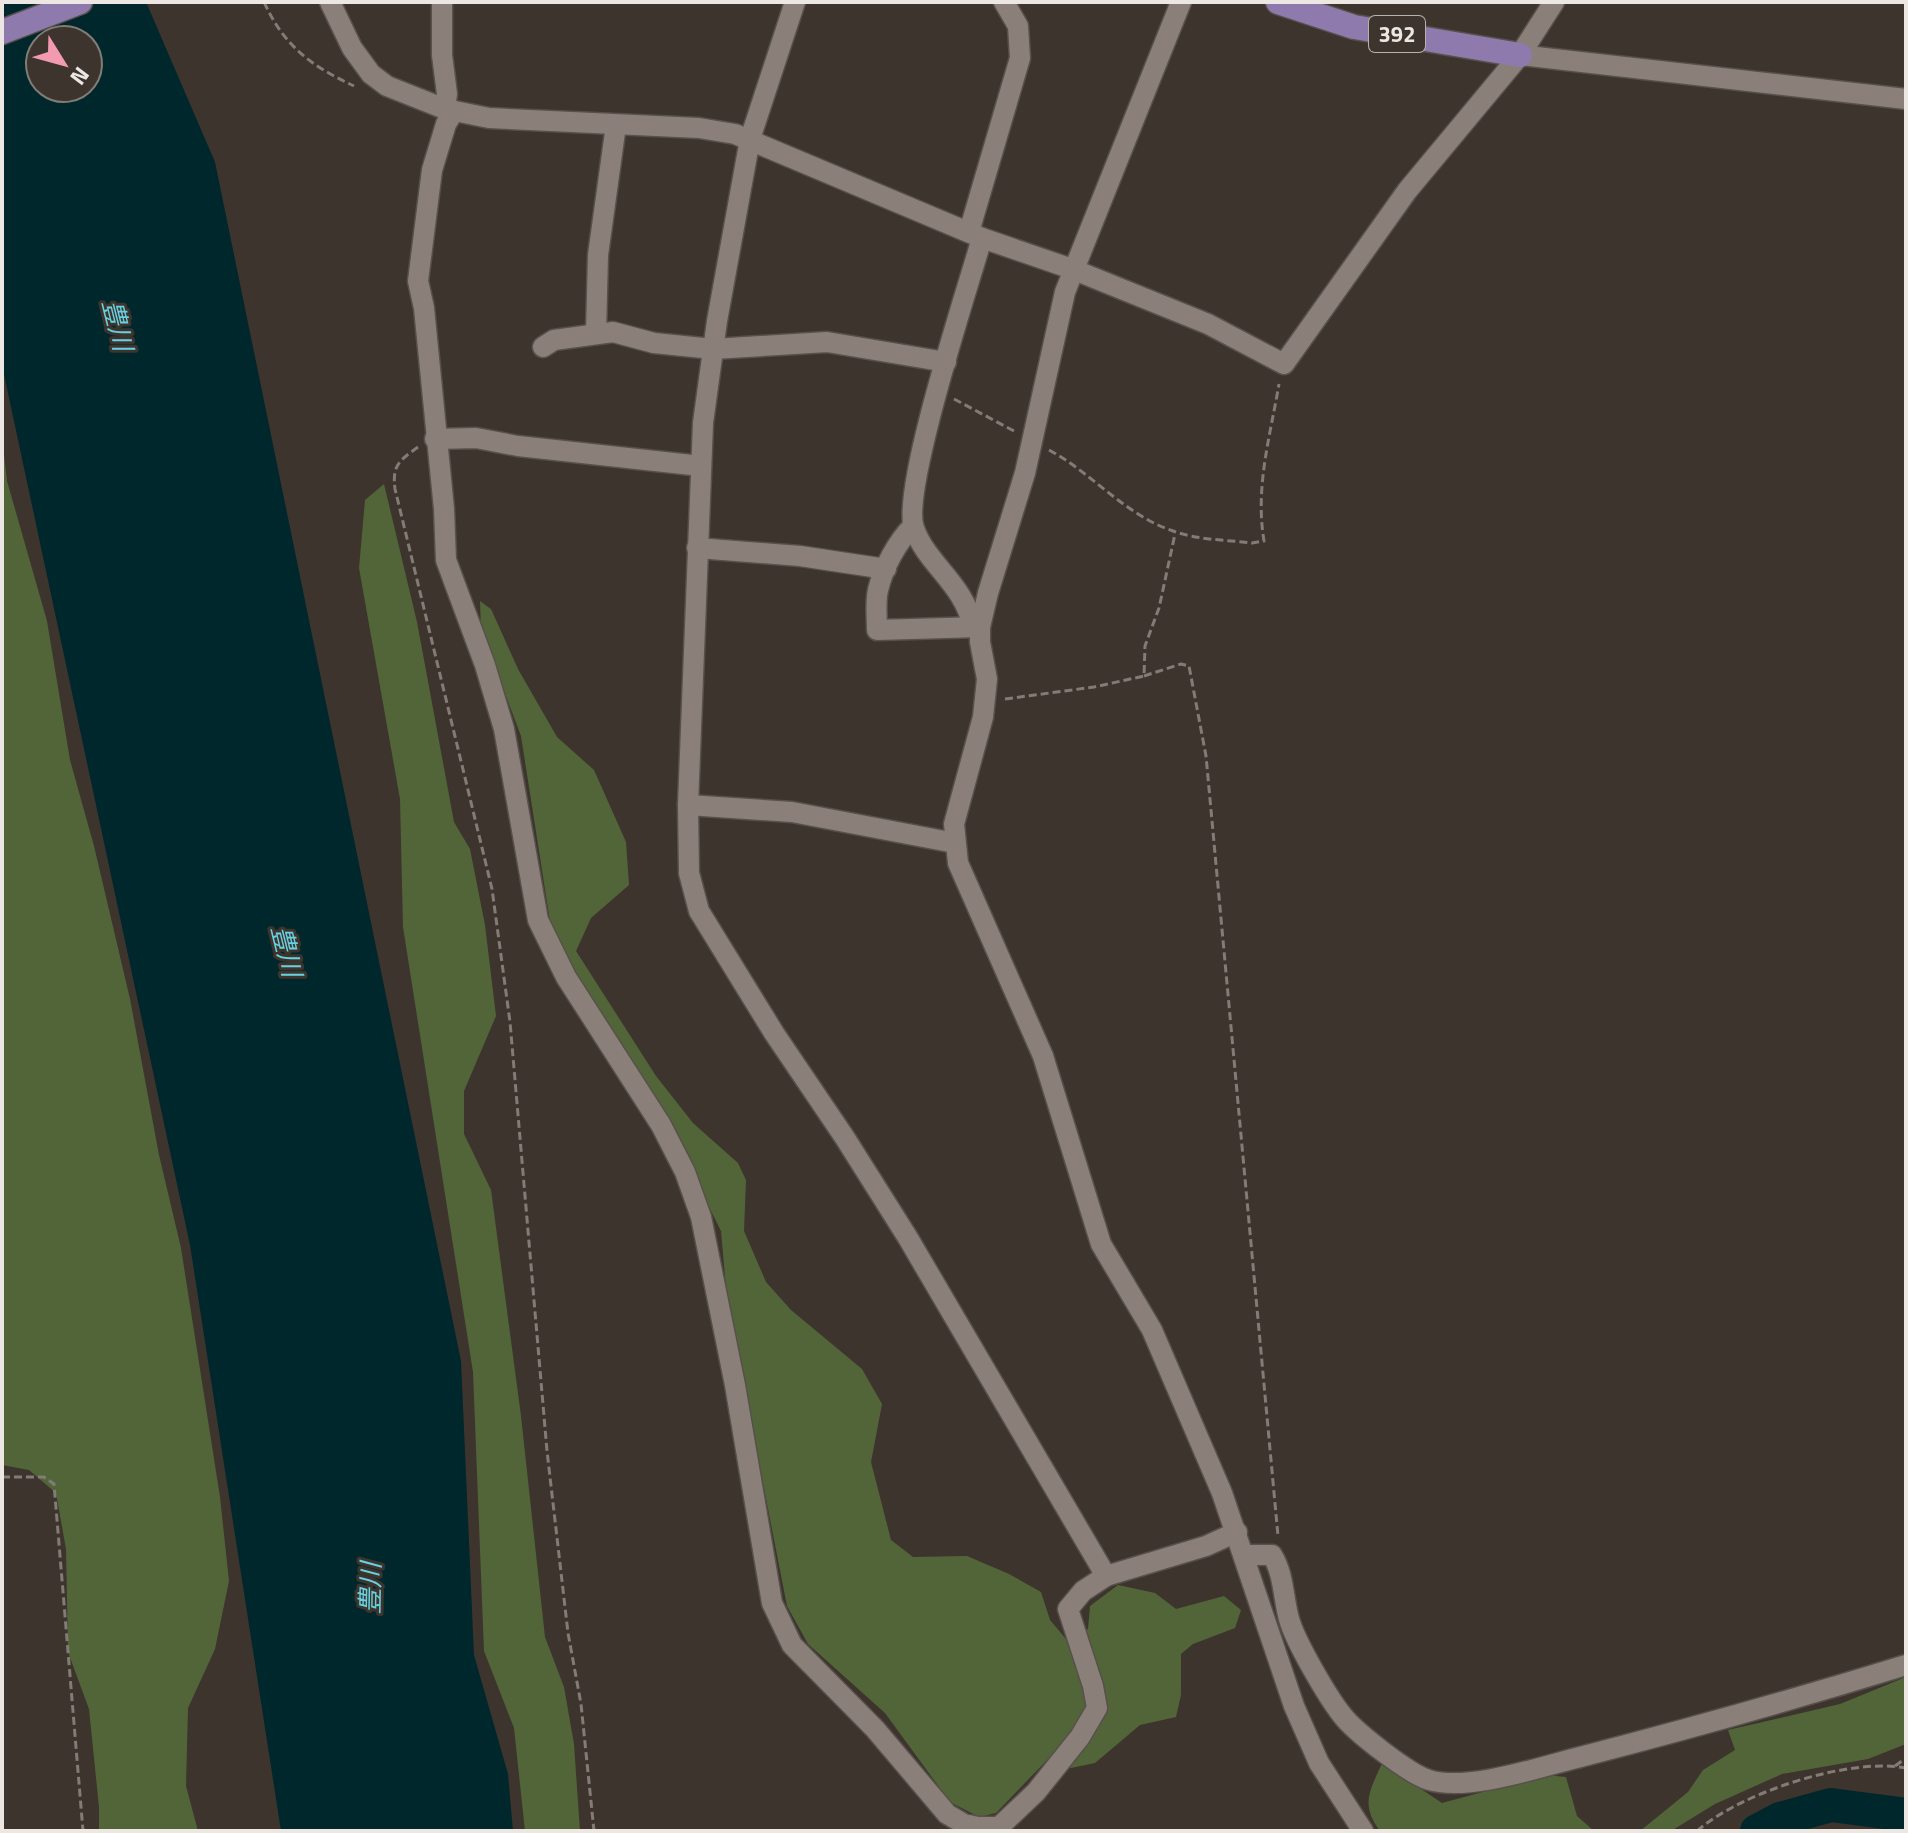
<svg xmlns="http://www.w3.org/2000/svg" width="1908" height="1833" viewBox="0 0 1908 1833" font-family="'Titillium Web','Noto Sans JP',sans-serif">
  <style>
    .forest { fill: #526539 }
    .water { fill: #00272c; fill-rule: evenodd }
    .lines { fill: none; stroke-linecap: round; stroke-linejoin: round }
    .river { stroke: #00272c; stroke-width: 34 }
    .minor-casing { stroke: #57504b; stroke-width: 23 }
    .major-casing { stroke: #57504b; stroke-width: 27 }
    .path { stroke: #837b76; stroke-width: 3; stroke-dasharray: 8 4; stroke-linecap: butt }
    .minor { stroke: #8a8079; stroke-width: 20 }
    .major { stroke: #8e7aac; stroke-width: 24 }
    .labels { text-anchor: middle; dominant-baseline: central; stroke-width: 6; stroke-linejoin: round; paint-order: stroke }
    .shield { fill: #3d342e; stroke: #b8b1ad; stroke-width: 2 }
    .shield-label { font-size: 22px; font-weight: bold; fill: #ece7e3 }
    .water-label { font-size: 26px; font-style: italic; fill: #66d1e0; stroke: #3d342e }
  </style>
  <rect width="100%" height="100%" fill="#3d342e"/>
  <g class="forest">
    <path d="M2,437L7,481L47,621L70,760L94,846L130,999L159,1155L181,1248L220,1497L229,1581L215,1649L188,1708L186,1786L198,1831H99V1807L89,1709L68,1652L66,1549L56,1493L29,1470L2,1465Z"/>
    <path d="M384,484L417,622L454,822L470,849L485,925L496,1016L464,1091V1134L491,1190L521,1416L545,1637L564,1687L574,1744L580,1831H525L514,1728L484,1651L473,1372L403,927L400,799L359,568L365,500Z"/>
    <path d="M480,601L491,609L518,669L557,737L594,770L626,842L629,885L591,918L576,951L656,1076L693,1123L738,1163L746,1180L744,1231L766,1282L791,1310L862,1369L882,1404L871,1462L891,1540L913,1557L967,1556L1009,1574L1041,1592L1050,1620L1066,1639L1088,1629L1090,1606L1118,1585L1155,1593L1176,1609L1224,1596L1241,1610L1235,1628L1193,1644L1181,1654V1695L1176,1717L1140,1725L1095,1763L1071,1768L1049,1758L996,1813L979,1817L950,1802L885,1713L808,1644L787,1606L727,1299L721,1231L656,1101L552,934L521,736L481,630Z"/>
    <path d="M1906,1677V1744L1868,1759L1782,1774L1715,1804L1671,1831H1640L1688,1792L1703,1770L1735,1750L1728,1730L1840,1704Z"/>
    <path d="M1382,1763L1442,1803L1545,1775L1566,1777L1577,1816L1594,1831H1380C1360,1804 1370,1791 1382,1763Z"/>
  </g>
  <path class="water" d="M2,2H146L215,162L461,1361L474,1655L508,1774L513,1831H281L190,1245L2,365ZM40,40H88V88H40Z"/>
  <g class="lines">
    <path class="river" d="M1757,1831L1780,1819L1831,1805L1906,1815"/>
    <g class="minor-casing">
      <g id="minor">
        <path d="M330,2L352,48L371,74L387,86L445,109L489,118L699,128L735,134L982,238L1072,269L1208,324L1284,364L1407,191L1520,55L1554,2"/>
        <path d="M442,2V55L447,94L445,109"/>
        <path d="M795,2L750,139L717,321L703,423L688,805L689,873L699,911L774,1033L845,1138L908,1238L1106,1576L1206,1546L1237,1532"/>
        <path d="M1181,2L1065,292L1025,473L988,593L980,627V642L987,679L983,717L954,824L958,863L1043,1056L1101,1244L1152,1330L1222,1493L1294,1706L1319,1763L1363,1831"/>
        <path d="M1520,55L1906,99"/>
        <path d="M454,111L446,124L432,170L418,281L424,308L444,509L446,560L485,665L504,729L538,920L566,977L661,1125L685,1172L701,1217L735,1385L772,1603L792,1645L875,1729L947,1814L964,1824L978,1827H999"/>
        <path d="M969,232L1020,58L1018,26L1004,2"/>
        <path d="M596,333L598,255L616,125"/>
        <path d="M543,347L554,340L613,332L654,343L713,349L827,342L946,362"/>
        <path d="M435,439L476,438L518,446L701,466"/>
        <path d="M913,526C897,542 883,568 878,590C875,602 877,617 877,630L980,627"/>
        <path d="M697,548L800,556L886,569"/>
        <path d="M973,627C964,583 927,565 914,528C901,490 968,287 982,238"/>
        <path d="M688,805L792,812L955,843"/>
        <path d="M1244,1555H1272C1284,1574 1283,1597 1289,1619C1295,1641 1327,1696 1342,1715C1355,1732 1409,1774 1429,1780C1469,1792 1543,1766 1584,1756C1692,1728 1799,1698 1906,1665"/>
        <path d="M999,1831V1827L1036,1792L1080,1737L1097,1708L1093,1686L1068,1609L1083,1591L1106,1576"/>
      </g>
    </g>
    <g class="major-casing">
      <g id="major">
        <path d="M1278,2L1354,27L1520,55"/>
        <path d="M2,32L80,2"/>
      </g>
    </g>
    <g class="path">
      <path d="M264,2C284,46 311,66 354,86"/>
      <path d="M954,399L1014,431"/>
      <path d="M418,447C399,461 392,465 395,489L492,889L510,1022L547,1451L568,1633L581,1704L594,1831"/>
      <path d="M1049,450C1092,473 1125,515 1173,531C1197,540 1227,540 1252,543L1264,541C1255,487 1270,437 1279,384"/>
      <path d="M1144,676L1181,664L1189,666L1206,756L1278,1536"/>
      <path d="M1005,699L1094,687L1144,676L1145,646L1159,608L1175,534"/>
      <path d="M2,1477H44L54,1484L83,1831"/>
      <path d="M1895,1766L1906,1758"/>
      <path d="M1697,1831C1740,1793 1849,1757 1906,1768"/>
    </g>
    <use href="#minor" class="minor"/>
    <use href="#major" class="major"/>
  </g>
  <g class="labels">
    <rect class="shield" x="1369" y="16" width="56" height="36" rx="6"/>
    <g class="shield-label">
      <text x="1397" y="34">392</text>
    </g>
    <g class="water-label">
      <text transform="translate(118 325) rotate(76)">豊川</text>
      <text transform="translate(287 951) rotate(76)">豊川</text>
      <text transform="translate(370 1588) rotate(-89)">豊川</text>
    </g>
  </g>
  <rect width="1908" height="1833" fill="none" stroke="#ece7e3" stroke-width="8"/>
  <g transform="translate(64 64) rotate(127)"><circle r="38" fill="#3d342e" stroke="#837c76" stroke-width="2"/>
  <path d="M0-6L14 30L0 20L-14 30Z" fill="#f29aaf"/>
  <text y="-12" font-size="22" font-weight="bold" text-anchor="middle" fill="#ece7e3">N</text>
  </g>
</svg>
